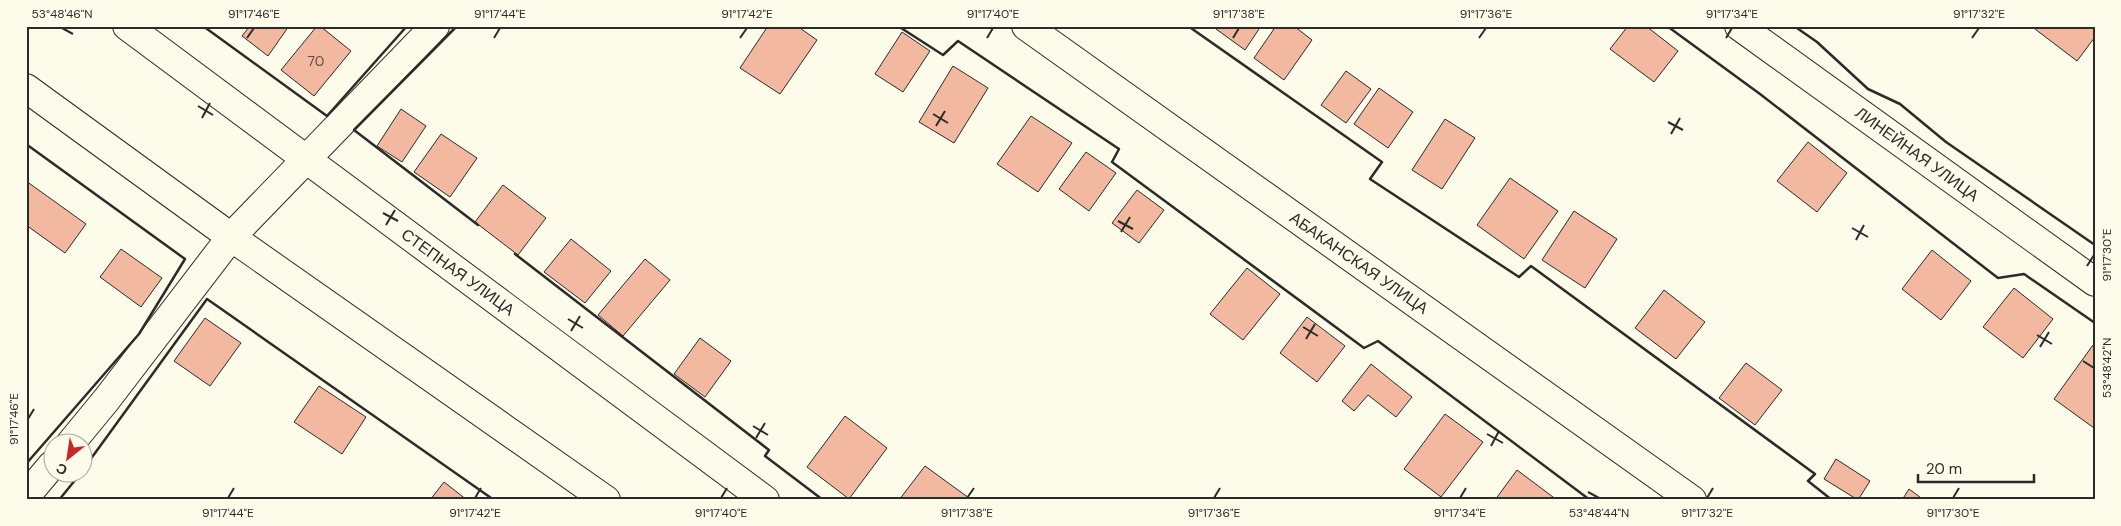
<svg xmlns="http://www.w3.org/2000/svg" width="2121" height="526" viewBox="0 0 2121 526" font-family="'DM Sans',sans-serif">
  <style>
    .building { fill: #f2b8a0; stroke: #2b2b2b }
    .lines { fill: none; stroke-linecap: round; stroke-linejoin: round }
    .minor-casing { stroke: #2b2b2b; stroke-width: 30 }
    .minor { stroke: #fdfbea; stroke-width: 28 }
    .wall { stroke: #2b2b2b; stroke-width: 2.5 }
    .ticks { fill: none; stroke: #2b2b2b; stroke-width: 2 }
    .labels { text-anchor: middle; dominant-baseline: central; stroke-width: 4; stroke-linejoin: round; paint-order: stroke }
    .number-label { font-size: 14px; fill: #5d4e48 }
    .street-label { font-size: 16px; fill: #2b2b2b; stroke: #fdfbea }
    .neatline { fill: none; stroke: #2b2b2b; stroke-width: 2 }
    .ticks-label { font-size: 12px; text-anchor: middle; fill: #2b2b2b }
  </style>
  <rect width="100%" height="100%" fill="#fdfbea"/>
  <g class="building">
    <path d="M250,26H289L268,56L242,36Z"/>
    <path d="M317,26H320L351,51L314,96L281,70Z"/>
    <path d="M768,26H797L817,40L780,94L740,68Z"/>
    <path d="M1218,26H1261L1245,50L1216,29Z"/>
    <path d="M1276,26H1294L1312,40L1284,80L1254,58Z"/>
    <path d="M1628,26H1646L1678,51L1654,82L1610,49Z"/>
    <path d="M2038,26H2095V37L2077,61L2035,29Z"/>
    <path d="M902,32L930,51L903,92L875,74Z"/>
    <path d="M953,66L988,88L954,143L919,122Z"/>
    <path d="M1346,71L1371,89L1346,123L1321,105Z"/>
    <path d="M1379,88L1413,112L1388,148L1354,124Z"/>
    <path d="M401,109L426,126L402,162L377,146Z"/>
    <path d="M1031,116L1072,143L1038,192L997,164Z"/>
    <path d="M1445,119L1475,138L1442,189L1412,170Z"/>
    <path d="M441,134L477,158L450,197L414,172Z"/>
    <path d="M1808,142L1847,173L1817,212L1777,181Z"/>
    <path d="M1086,152L1116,173L1089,211L1059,189Z"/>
    <path d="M1510,178L1558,211L1524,259L1477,225Z"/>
    <path d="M26,181L86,224L65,253L26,225Z"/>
    <path d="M503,185L546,218L518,255L475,222Z"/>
    <path d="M1137,190L1164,210L1139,243L1112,223Z"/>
    <path d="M1574,211L1617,239L1585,288L1542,260Z"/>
    <path d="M571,239L611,271L585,303L544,272Z"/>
    <path d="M121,249L162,278L141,307L100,277Z"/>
    <path d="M1932,250L1971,281L1941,320L1902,289Z"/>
    <path d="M645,259L670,280L623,336L598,315Z"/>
    <path d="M1247,268L1280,294L1243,340L1210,314Z"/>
    <path d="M2014,288L2053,319L2023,358L1983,327Z"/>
    <path d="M1664,290L1705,322L1676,359L1635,328Z"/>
    <path d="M1307,317L1345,346L1317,382L1280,353Z"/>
    <path d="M205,318L241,343L210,386L174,361Z"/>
    <path d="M700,338L731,361L705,397L674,374Z"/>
    <path d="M2093,345L2095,346L2094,428L2054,399Z"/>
    <path d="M1746,363L1782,390L1755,425L1719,398Z"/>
    <path d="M1371,364L1412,397L1396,417L1368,395L1354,411L1342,401Z"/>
    <path d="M319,386L366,417L342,454L294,422Z"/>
    <path d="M1445,414L1483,442L1441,497L1404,469Z"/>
    <path d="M845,416L887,448L849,499L807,467Z"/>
    <path d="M1836,459L1870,481L1858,500L1824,479Z"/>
    <path d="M925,466L969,498L968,500H899Z"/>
    <path d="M1517,470L1557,500H1495Z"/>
    <path d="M444,482L467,500H430Z"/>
    <path d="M1909,489L1924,500H1902Z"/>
  </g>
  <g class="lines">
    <g class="minor-casing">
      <g id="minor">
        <path d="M127,26L765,500"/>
        <path d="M1026,26L1692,500"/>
        <path d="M1739,26L2095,282"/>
        <path d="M26,88L231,237L606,500"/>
        <path d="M70,444L107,399L231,237L435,26"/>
        <path d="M26,496L52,465"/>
      </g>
    </g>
    <use href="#minor" class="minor"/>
    <g class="wall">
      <path d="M203,26L327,116L407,26"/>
      <path d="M457,26L354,130L478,225"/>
      <path d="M898,26L943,55L958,41L1119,149L1112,162L1364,348L1378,341L1590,500"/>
      <path d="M1188,26L1382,162L1370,179L1519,277L1531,266L1815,474L1808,481L1832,500"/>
      <path d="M1667,26L1760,94L1998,278L2024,274L2095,323"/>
      <path d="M1794,26L1817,42L1868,89L1900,104L1946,142L2095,245"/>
      <path d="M26,144L185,259L139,334L26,464"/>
      <path d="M515,254L769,450L765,456L823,500"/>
      <path d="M82,471L207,299L494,500"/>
      <path d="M59,500L80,474"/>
    </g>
  </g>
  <path class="ticks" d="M62,28L73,34M247,38L254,28M494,38L500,28M740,38L747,28M987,38L993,28M1233,38L1239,28M1479,38L1486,28M1726,38L1732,28M1972,38L1979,28M198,106L213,115M933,114L948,123M202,118L210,103M1668,122L1683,130M936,126L945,111M1671,134L1680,118M383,213L398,221M1118,221L1133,229M386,225L395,210M1852,228L1868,237M1121,232L1130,217M1856,240L1864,225M2087,266L2094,255M568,319L583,328M1303,327L1318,336M571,331L580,316M2037,335L2052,344M1306,339L1315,324M2040,347L2049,332M2083,361L2094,368M28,419L34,409M753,426L768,435M1487,434L1503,443M756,438L765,423M1491,446L1499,431M1588,492L1599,498M228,498L234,488M475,498L481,488M721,498L727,488M967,498L974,488M1214,498L1220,488M1460,498L1466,488M1707,498L1713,488M1953,498L1959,488"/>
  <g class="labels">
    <g class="number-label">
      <text x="316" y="61">70</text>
    </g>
    <g class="street-label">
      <text transform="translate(1917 154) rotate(36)">ЛИНЕЙНАЯ УЛИЦА</text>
      <text transform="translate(1359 263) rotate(35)">АБАКАНСКАЯ УЛИЦА</text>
      <text transform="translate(458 272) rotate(36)">СТЕПНАЯ УЛИЦА</text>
    </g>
  </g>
  <rect width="2121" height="526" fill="none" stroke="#fdfbea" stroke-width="55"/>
  <g transform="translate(68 458) rotate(210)"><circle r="24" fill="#fdfbea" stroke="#a9a89e"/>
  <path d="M0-4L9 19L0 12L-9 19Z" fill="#c62828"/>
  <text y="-8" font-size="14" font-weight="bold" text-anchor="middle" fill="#2b2b2b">С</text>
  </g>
  <path d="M1918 474v8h116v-8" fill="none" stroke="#2b2b2b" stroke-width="2.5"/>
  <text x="1926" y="474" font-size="15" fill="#2b2b2b" stroke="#fdfbea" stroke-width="4" paint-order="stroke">20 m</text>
  <rect x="28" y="28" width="2066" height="470" class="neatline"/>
  <g class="ticks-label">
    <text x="62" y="18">53°48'46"N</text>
    <text x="254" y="18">91°17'46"E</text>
    <text x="500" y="18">91°17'44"E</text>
    <text x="747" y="18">91°17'42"E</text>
    <text x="993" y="18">91°17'40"E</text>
    <text x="1239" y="18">91°17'38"E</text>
    <text x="1486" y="18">91°17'36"E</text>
    <text x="1732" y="18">91°17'34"E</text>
    <text x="1979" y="18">91°17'32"E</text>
    <text transform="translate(2107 255) rotate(-90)" y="4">91°17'30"E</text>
    <text transform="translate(2107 368) rotate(-90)" y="4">53°48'42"N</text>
    <text transform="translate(14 419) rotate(-90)" y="4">91°17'46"E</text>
    <text x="228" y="517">91°17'44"E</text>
    <text x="475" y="517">91°17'42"E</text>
    <text x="721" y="517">91°17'40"E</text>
    <text x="967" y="517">91°17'38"E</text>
    <text x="1214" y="517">91°17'36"E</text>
    <text x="1460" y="517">91°17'34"E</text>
    <text x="1599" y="517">53°48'44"N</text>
    <text x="1707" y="517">91°17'32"E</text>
    <text x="1953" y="517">91°17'30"E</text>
  </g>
</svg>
